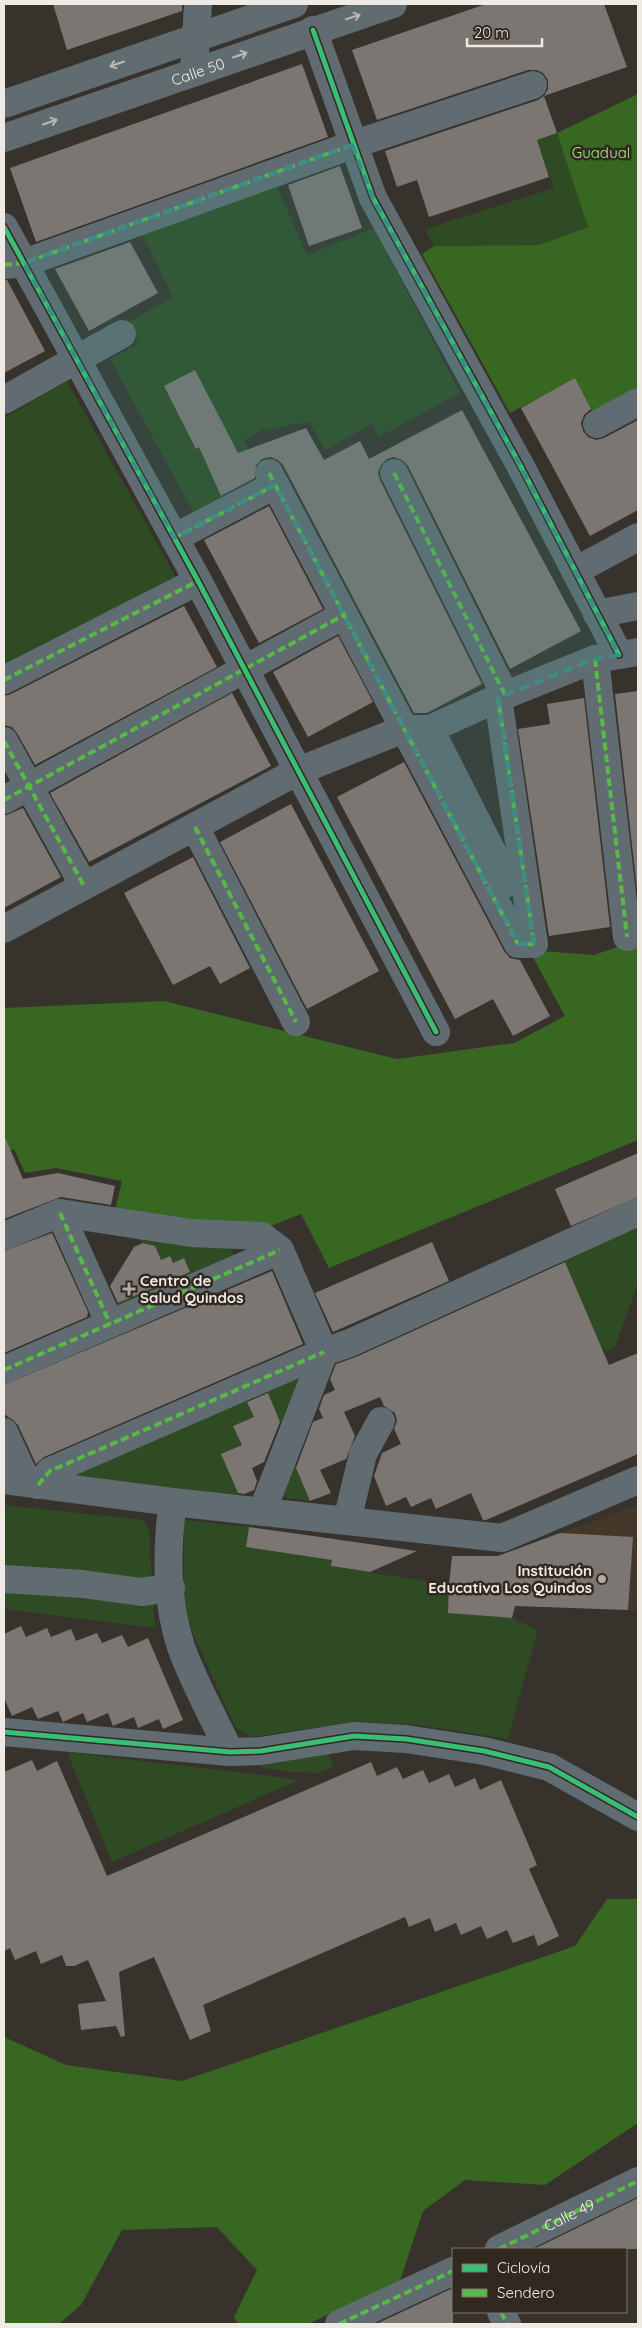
<svg xmlns="http://www.w3.org/2000/svg" width="642" height="2328" viewBox="0 0 642 2328" font-family="Quicksand,sans-serif">
  <style>
    .built { fill: #45382a }
    .green { fill: #2f4b23 }
    .forest { fill: #386722 }
    .building { fill: #7c7672 }
    .lines { fill: none; stroke-linecap: round; stroke-linejoin: round }
    .minor { stroke: #616c72; stroke-width: 28 }
    .major { stroke: #616c70; stroke-width: 28 }
    .quiet { stroke: #58b947; stroke-width: 4; stroke-dasharray: 8 4; stroke-linecap: butt }
    .cycleway-casing { stroke: #31281f; stroke-width: 8 }
    .cycleway { stroke: #3abd76; stroke-width: 5 }
    .oneway { stroke: #b7b8b6 }
    .marked { fill: #3c8d86; fill-opacity: 0.2; stroke: #3c8d86; stroke-width: 4; stroke-dasharray: 10 6; stroke-linejoin: round }
    .poi-dot { fill: #afaaa4; stroke: #31281f; stroke-width: 2 }
    .labels { text-anchor: middle; dominant-baseline: central; stroke-width: 5; stroke-linejoin: round; paint-order: stroke }
    .street-label { font-size: 15px; fill: #f0eae4; stroke: #31281f }
    .park-label { font-size: 15px; fill: #a2ee87; stroke: #31281f }
    .poi-label { font-size: 15px; font-weight: bold; fill: #f0eae4; stroke: #31281f; text-anchor: start }
  </style>
  <rect width="100%" height="100%" fill="#37322c"/>
  <path class="built" d="M638,1505V1613L628,1610L565,1606L560,1533Z"/>
  <g class="green">
    <path d="M557,133L588,227L539,245L434,246L425,229L554,188L537,140Z"/>
    <path d="M275,181L307,255L374,228L460,393L379,437L372,424L325,450L309,422L263,430L244,440L253,458L213,477L222,498L195,515L110,359L138,344L128,322L173,297L140,230Z"/>
    <path d="M67,381L176,578L4,670V418Z"/>
    <path d="M638,1221V1284L615,1347L606,1352L601,1345L565,1261L566,1253Z"/>
    <path d="M138,1238L230,1245L237,1262L110,1315L113,1305L190,1272L173,1263L169,1256L161,1260L155,1246L137,1241Z"/>
    <path d="M304,1364L284,1430L265,1387Z"/>
    <path d="M245,1396L254,1417L233,1426L242,1445L221,1454L239,1496L69,1474Z"/>
    <path d="M292,1459L310,1501L286,1498L282,1490Z"/>
    <path d="M4,1505L143,1520L149,1530L155,1628L4,1609Z"/>
    <path d="M184,1520L249,1527L246,1547L332,1560L331,1566L449,1585V1613L512,1618L538,1630L508,1739L412,1724L355,1722L250,1737L235,1727L189,1625L184,1592Z"/>
    <path d="M326,1750L334,1766L319,1773L294,1772L262,1768L261,1764Z"/>
    <path d="M67,1752L293,1779L297,1781L112,1862Z"/>
  </g>
  <g class="forest">
    <path d="M638,94V392L594,415L575,379L510,413L422,254L434,246L539,245L588,227L557,133Z"/>
    <path d="M638,940V1140L329,1268L301,1214L266,1228L114,1214L122,1181L56,1168L25,1173L14,1149L4,1153V1008L164,1001L397,1059L514,1043L565,1016L529,950L594,955Z"/>
    <path d="M607,1899H638V2123L545,2185L465,2180L423,2211L400,2281L308,2324H238L234,2317L257,2270L217,2227L122,2230L81,2305L59,2324H4V2037L66,2065L182,2081L575,1946Z"/>
  </g>
  <g class="building">
    <path d="M53,4H182V11L67,50Z"/>
    <path d="M486,4H604L627,67L544,96L557,133L537,140L549,177L429,217L417,180L397,187L385,151L538,100L544,96L548,89V80L543,73L537,70H528L377,120L352,50Z"/>
    <path d="M302,64L328,137L36,242L10,168Z"/>
    <path d="M340,166L362,228L309,246L288,185Z"/>
    <path d="M130,242L158,293L89,331L55,269Z"/>
    <path d="M4,280H7L45,351L4,373Z"/>
    <path d="M195,370L238,453L306,428L324,460L360,441L369,459L462,410L581,631L510,669L408,466L402,460L394,457L387,459L381,465L378,473L380,480L482,684L427,713H414L283,465L278,460L270,457L262,459L256,465L255,478L221,496L199,447L196,449L164,386Z"/>
    <path d="M575,378L591,409L584,415L581,423L583,431L588,437L596,440L604,438L638,420V510L590,536L521,408Z"/>
    <path d="M269,506L323,609L259,643L204,540Z"/>
    <path d="M184,606L217,667L35,765L17,733L12,727L4,725V696L11,694Z"/>
    <path d="M338,636L373,702L308,737L273,672Z"/>
    <path d="M638,691V898L615,694Z"/>
    <path d="M232,693L271,766L89,862L50,793Z"/>
    <path d="M584,698L610,927L549,936L518,729L550,724L547,704Z"/>
    <path d="M404,762L504,951L510,958L520,960L550,1016L513,1036L493,999L455,1019L337,797Z"/>
    <path d="M291,804L379,971L307,1009L220,842Z"/>
    <path d="M23,808L61,877L4,908V816Z"/>
    <path d="M193,857L250,968L220,984L210,966L173,985L124,893Z"/>
    <path d="M4,1135L23,1179L58,1173L115,1186L111,1205L61,1197L4,1219Z"/>
    <path d="M638,1153V1197L571,1226L555,1189Z"/>
    <path d="M52,1233L88,1312L87,1317L4,1353V1251Z"/>
    <path d="M432,1242L449,1281L333,1332L315,1293Z"/>
    <path d="M143,1243L155,1246L161,1260L170,1256L173,1263L184,1258L190,1272L118,1303L110,1286L134,1247Z"/>
    <path d="M565,1262L609,1365L638,1353V1454L486,1520H483L471,1493L436,1509L431,1498L411,1507L406,1497L386,1506L374,1476L382,1453L401,1444L394,1429L397,1421L395,1413L384,1406L380,1397L344,1412L355,1436L346,1459L320,1470L331,1493L310,1501L296,1468L313,1422L323,1418L319,1409L324,1395L335,1390L330,1379L336,1364L356,1357Z"/>
    <path d="M272,1271L303,1344L44,1457L36,1464L18,1425L13,1420L4,1414V1385Z"/>
    <path d="M268,1393L280,1422L264,1462L252,1468L257,1481L254,1490L244,1494L238,1493L221,1454L242,1445L233,1426L254,1417L247,1402Z"/>
    <path d="M249,1527L313,1536L417,1551L370,1572L358,1570L331,1566L332,1560L246,1547Z"/>
    <path d="M560,1533L633,1537L628,1610L515,1606L512,1618L448,1613L449,1585L452,1556H498Z"/>
    <path d="M21,1626L26,1637L47,1628L51,1637L71,1629L76,1641L97,1633L102,1643L122,1635L128,1647L148,1638L183,1720L163,1729L159,1719L138,1728L134,1717L113,1726L108,1713L87,1722L83,1713L63,1722L58,1711L38,1719L32,1707L12,1716L4,1698V1634Z"/>
    <path d="M32,1760L37,1771L57,1761L107,1876L371,1762L377,1776L397,1767L403,1779L423,1770L429,1783L449,1774L455,1787L475,1778L480,1790L501,1780L537,1865L529,1869L559,1936L538,1946L534,1935L513,1943L507,1930L487,1939L481,1926L461,1935L456,1923L435,1932L430,1918L409,1927L405,1917L203,2005L211,2031L190,2040L154,1957L119,1972L125,2036L121,2037L116,2026L81,2030L78,2004L106,2001L88,1960L74,1966H66L62,1955L41,1964L36,1951L15,1960L10,1948L4,1951V1772Z"/>
    <path d="M638,2198V2249H534Z"/>
    <path d="M453,2288V2324H376Z"/>
  </g>
  <g class="lines">
    <g class="minor">
      <path d="M313,30L373,198L520,465L619,655"/>
      <path d="M194,71L198,4"/>
      <path d="M4,227L198,581L436,1032"/>
      <path d="M5,265L24,263L352,145L533,85"/>
      <path d="M4,400L122,334"/>
      <path d="M597,424L638,402"/>
      <path d="M269,473L518,944H534L498,698"/>
      <path d="M394,473L505,695"/>
      <path d="M174,538L275,485"/>
      <path d="M575,571L638,537"/>
      <path d="M597,614L638,606"/>
      <path d="M595,659L627,937"/>
      <path d="M4,680L198,581"/>
      <path d="M430,729L508,883"/>
      <path d="M4,741L84,886"/>
      <path d="M4,800L344,615"/>
      <path d="M195,827L296,1022"/>
      <path d="M4,929L298,771L404,729H430L498,698L595,659L638,652"/>
      <path d="M60,1213L110,1324"/>
      <path d="M4,1236L60,1213L191,1233L262,1236L280,1250L324,1352L262,1512"/>
      <path d="M4,1370L280,1250"/>
      <path d="M4,1432L27,1482"/>
      <path d="M4,1480L173,1502L502,1538L638,1480"/>
      <path d="M38,1485L50,1471L324,1352L350,1343L638,1212"/>
      <path d="M173,1502C166,1548 166,1602 181,1647C194,1683 213,1717 230,1752"/>
      <path d="M347,1521L363,1454L381,1421"/>
      <path d="M4,1579L83,1584L141,1592L171,1588"/>
      <path d="M4,1732L230,1752L261,1751L354,1736L406,1739L484,1751L549,1767L638,1817"/>
      <path d="M499,2249L638,2181"/>
      <path d="M501,2312L507,2324"/>
      <path d="M339,2324L453,2271"/>
    </g>
    <g class="major">
      <path d="M4,104L294,4"/>
      <path id="s1" d="M4,138L393,4"/>
    </g>
    <g class="quiet">
      <path d="M4,265L24,263L352,145"/>
      <path d="M269,473L518,944H534L498,698"/>
      <path d="M394,473L505,695"/>
      <path d="M174,538L275,485"/>
      <path d="M595,659L627,937"/>
      <path d="M4,680L198,581"/>
      <path d="M4,741L84,886"/>
      <path d="M4,800L344,615"/>
      <path d="M195,827L296,1022"/>
      <path d="M60,1213L110,1324"/>
      <path d="M4,1370L280,1250"/>
      <path d="M38,1485L50,1471L324,1352"/>
      <path id="s2" d="M499,2249L638,2181"/>
      <path d="M501,2312L507,2324"/>
      <path d="M339,2324L453,2271"/>
    </g>
    <g class="cycleway-casing">
      <g id="cycleway">
        <path d="M313,30L373,198L520,465L619,655"/>
        <path d="M4,227L198,581L436,1032"/>
        <path d="M4,1732L230,1752L261,1751L354,1736L406,1739L484,1751L549,1767L638,1817"/>
      </g>
    </g>
    <use href="#cycleway" class="cycleway"/>
  </g>
  <defs><path id="oneway-shaft" d="M-6 0H5M1.5-3L5.5 0L1.5 3" fill="none" stroke-width="1.6" stroke-linecap="round" stroke-linejoin="round" transform="scale(1.25)"/></defs>
  <g class="oneway">
    <use href="#oneway-shaft" transform="translate(353 17) rotate(-18)"/>
    <use href="#oneway-shaft" transform="translate(240 55) rotate(-19)"/>
    <use href="#oneway-shaft" transform="translate(117 64) rotate(161)"/>
    <use href="#oneway-shaft" transform="translate(50 122) rotate(-19)"/>
  </g>
  <path class="marked" d="M352,145L373,198L520,465L619,655L595,659L498,698L534,944H518L275,485L174,538L24,263Z"/>
  <g class="poi-dot">
    <path d="M126.5 1281.5h5v5h5v5h-5v5h-5v-5h-5v-5h5z"/>
    <circle cx="602" cy="1579" r="5"/>
  </g>
  <g class="labels">
    <g class="street-label">
      <text stroke="none"><textPath href="#s1" startOffset="205">Calle 50</textPath></text>
      <text stroke="none"><textPath href="#s2" startOffset="78">Calle 49</textPath></text>
    </g>
    <g class="park-label">
      <text x="601" y="152">Guadual</text>
    </g>
    <g class="poi-label">
      <text x="140" y="1280">Centro de<tspan x="140" dy="17">Salud Quindos</tspan></text>
      <text x="592" y="1570" text-anchor="end">Institución<tspan x="592" dy="17">Educativa Los Quindos</tspan></text>
    </g>
  </g>
  <rect width="642" height="2328" fill="none" stroke="#f0eae4" stroke-width="10"/>
  <rect x="452" y="2248" width="175" height="65" fill="#31281f" stroke="#7d766e"/>
  <rect x="462" y="2264" width="25" height="8" fill="#3abd76" stroke="#7d766e"/>
  <text x="497" y="2273" font-size="15" fill="#f0eae4">Ciclovía</text>
  <rect x="462" y="2289" width="25" height="8" fill="#58b947" stroke="#7d766e"/>
  <text x="497" y="2298" font-size="15" fill="#f0eae4">Sendero</text>
  <path d="M467 38v8h75v-8" fill="none" stroke="#f0eae4" stroke-width="2.5"/>
  <text x="474" y="38" font-size="15" fill="#f0eae4" stroke="#31281f" stroke-width="4" paint-order="stroke">20 m</text>
</svg>
